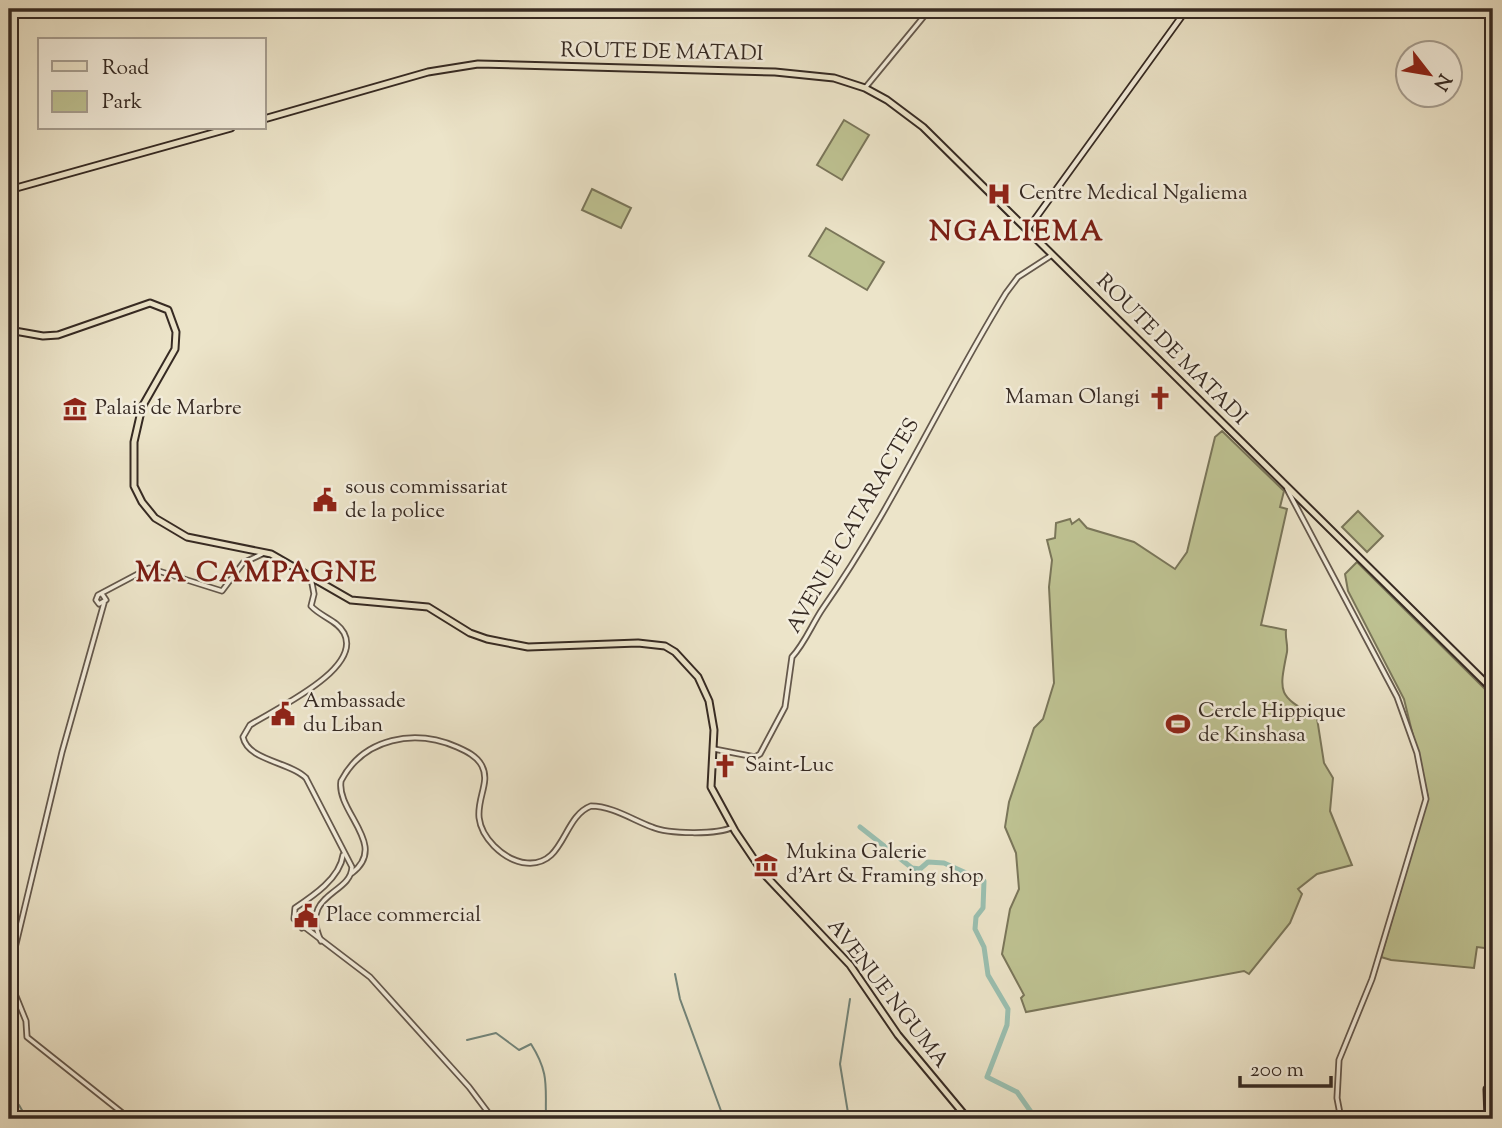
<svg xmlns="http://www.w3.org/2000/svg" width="1502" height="1128" viewBox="0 0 1502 1128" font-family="'Sorts Mill Goudy',serif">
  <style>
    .green { fill: #bec292; stroke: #7a765a; stroke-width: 2 }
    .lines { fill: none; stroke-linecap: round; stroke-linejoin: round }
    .stream { stroke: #728378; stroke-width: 2 }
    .river { stroke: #9abfb0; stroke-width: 5 }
    .tertiary-casing { stroke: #64584c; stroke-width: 7 }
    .secondary-casing { stroke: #362a23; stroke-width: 8 }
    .primary-casing { stroke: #362a23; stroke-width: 9 }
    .tertiary { stroke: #f3eddc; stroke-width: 3.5 }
    .secondary { stroke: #f3eddc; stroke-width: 4.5 }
    .primary { stroke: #ece4c9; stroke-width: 5 }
    .labels { text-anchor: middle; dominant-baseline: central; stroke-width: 5; stroke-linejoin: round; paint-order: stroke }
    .street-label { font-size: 21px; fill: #362a23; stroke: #f3eddc }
    .poi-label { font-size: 21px; fill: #362a23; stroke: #f3eddc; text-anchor: start }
    .district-label { font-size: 28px; font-weight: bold; letter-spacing: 2px; fill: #7a1f14; stroke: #f3eddc }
  </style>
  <rect width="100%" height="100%" fill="#ece4c9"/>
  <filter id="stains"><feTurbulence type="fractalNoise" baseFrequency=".00286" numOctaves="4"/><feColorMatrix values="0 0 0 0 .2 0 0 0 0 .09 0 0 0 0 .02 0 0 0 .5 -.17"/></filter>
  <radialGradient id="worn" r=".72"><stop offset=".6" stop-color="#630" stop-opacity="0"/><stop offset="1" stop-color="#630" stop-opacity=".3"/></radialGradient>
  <g class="green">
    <path d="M844,120L869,135L842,180L817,165Z"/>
    <path d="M592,189L631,208L621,228L582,210Z"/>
    <path d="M826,228L884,262L867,290L809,256Z"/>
    <path d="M1222,431L1284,491L1280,507L1287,509L1261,625L1286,630C1285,638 1288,644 1287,652C1278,696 1279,695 1317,718L1324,763L1333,778L1330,811L1352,865L1317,874L1298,889L1302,894L1290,923L1249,974L1244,971L1026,1012L1021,998L1024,995L1002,954L1010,909L1019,889L1016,853L1005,827L1009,802L1034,728L1043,719L1054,683L1049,587L1052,560L1047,540L1055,538L1056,523L1070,519L1072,524L1079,519L1087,528L1134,542L1175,569L1187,552L1215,437Z"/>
    <path d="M1358,511L1383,536L1367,552L1342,527Z"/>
    <path d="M1357,562L1493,697V949L1477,947L1474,968L1391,960L1381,957L1428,797L1404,699L1348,591L1345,574Z"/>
  </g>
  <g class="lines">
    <g class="stream">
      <path d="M675,974L680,999L724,1119"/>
      <path d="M467,1040L496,1033L519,1050L531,1044C550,1074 545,1087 546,1119"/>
      <path d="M9,1097L19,1105L27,1119"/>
      <path d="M849,1119L840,1064L850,999"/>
    </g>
    <path class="river" d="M860,827L912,868L920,869L928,862L944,863L984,881L983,908L976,917L975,929L984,947L988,975L1008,1009L1007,1025L987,1077L1017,1092L1036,1119"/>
    <g class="tertiary-casing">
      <g id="tertiary">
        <path d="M865,88L930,9"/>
        <path d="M1287,489L1397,697L1417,753L1426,799L1372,979L1339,1060L1337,1098L1341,1119"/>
        <path d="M311,578L314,594L311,606C321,617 337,620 344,633C363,669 275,709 250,725L243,737C248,761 291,762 306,778L352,867C351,895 299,893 321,941"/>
        <path d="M102,594L106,600L99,604L96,600L98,595L149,568L222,591L243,563L262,554"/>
        <path d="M714,749L755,757L760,754L785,707L792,657C805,643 812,624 823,608C893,508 942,397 1006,293L1018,277L1052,255"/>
        <path d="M343,855C340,878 313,896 295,908L294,919L370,977L469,1087L493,1119"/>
        <path d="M352,873C389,845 336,812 341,781C364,737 415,729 457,747C466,751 477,756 482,766C494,789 461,812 494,846C503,855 514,862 527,863C565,866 562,817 591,806C612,806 633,820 652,827C668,834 717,835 733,827"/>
        <path d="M302,928L315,921"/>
        <path d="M9,973L62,752L104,603"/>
        <path d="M9,979L26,1021L27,1037L130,1119"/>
      </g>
    </g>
    <g class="secondary-casing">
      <path id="secondary" d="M1027,230L1187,9"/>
    </g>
    <g class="primary-casing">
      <g id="primary">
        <path d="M264,119L428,72L478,64L775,72L834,78L865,88L887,100L923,127L1493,690"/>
        <path d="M9,190L231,128"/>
        <path d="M9,330L43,336L58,335L150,303L168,310L176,332L175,349L142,407L134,442V486L142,502L155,518L187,537L271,554L351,600L428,607L470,633L487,639L528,647L638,643L665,646L675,652L698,677L709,701L714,730L711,787L735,831L764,874L850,965L898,1035L968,1119"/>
        <path d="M1488,1119L1487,1089L1493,1084"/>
      </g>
    </g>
    <use href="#tertiary" class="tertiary"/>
    <use href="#secondary" class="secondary"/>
    <use href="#primary" class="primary"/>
  </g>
  <defs>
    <g id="hospital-bare" transform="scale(1.89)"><path d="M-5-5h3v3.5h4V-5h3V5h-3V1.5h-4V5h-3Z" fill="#8f2418" stroke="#f3eddc" stroke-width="2.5" paint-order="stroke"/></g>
    <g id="church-bare" transform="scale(1.89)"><path d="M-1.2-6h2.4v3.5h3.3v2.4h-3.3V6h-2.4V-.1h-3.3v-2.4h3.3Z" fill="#8f2418" stroke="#f3eddc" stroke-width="2.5" paint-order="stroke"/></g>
    <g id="museum-bare" transform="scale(1.89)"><path d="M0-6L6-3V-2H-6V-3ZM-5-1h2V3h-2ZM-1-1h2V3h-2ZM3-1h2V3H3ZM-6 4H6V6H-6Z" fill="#8f2418" stroke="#f3eddc" stroke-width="2.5" paint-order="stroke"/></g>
    <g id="civic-bare" transform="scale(1.89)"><path d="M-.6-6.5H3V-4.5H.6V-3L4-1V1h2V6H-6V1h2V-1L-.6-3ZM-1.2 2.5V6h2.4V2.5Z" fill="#8f2418" stroke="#f3eddc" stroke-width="2.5" paint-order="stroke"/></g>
    <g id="stadium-bare" transform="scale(1.89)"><path d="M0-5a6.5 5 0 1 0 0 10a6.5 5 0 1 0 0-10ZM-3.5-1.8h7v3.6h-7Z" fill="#8f2418" stroke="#f3eddc" stroke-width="2.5" paint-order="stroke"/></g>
  </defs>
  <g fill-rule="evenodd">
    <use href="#hospital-bare" x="999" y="194"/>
    <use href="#church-bare" x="1160" y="398"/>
    <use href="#museum-bare" x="75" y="409"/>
    <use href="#civic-bare" x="325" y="500"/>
    <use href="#civic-bare" x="283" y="714"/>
    <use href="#stadium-bare" x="1178" y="724"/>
    <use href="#church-bare" x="725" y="766"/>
    <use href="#museum-bare" x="766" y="865"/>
    <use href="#civic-bare" x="306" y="916"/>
  </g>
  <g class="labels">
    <g class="street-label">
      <text transform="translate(662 53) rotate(1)">ROUTE DE MATADI</text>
      <text transform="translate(1171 350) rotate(45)">ROUTE DE MATADI</text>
      <text transform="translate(854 526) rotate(-60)">AVENUE CATARACTES</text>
      <text transform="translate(887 994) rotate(52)">AVENUE NGUMA</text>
    </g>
    <g class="poi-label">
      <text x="1019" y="194">Centre Medical Ngaliema</text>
      <text x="1140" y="398" text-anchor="end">Maman Olangi</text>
      <text x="95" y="409">Palais de Marbre</text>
      <text x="345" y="488">sous commissariat<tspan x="345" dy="24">de la police</tspan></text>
      <text x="303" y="702">Ambassade<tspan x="303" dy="24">du Liban</tspan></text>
      <text x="1198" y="712">Cercle Hippique<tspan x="1198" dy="24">de Kinshasa</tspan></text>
      <text x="745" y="766">Saint-Luc</text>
      <text x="786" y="853">Mukina Galerie<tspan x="786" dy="24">d'Art &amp; Framing shop</tspan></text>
      <text x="326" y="916">Place commercial</text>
    </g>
    <g class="district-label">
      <text x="1017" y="233">NGALIEMA</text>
      <text x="257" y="574">MA CAMPAGNE</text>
    </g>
  </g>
  <rect width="1502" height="1128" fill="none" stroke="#ece4c9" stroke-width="35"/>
  <rect x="10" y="10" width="1481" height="1107" fill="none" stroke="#362a23" stroke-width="3.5"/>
  <rect x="18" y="18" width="1467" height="1093" fill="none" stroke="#362a23" stroke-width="2"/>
  <rect x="38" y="38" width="228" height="91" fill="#f3eddc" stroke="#a79f92" stroke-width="2"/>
  <rect x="52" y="61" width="35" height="10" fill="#ece4c9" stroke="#a79f92" stroke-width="2"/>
  <text x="102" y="74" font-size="21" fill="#362a23">Road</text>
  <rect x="52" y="91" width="35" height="21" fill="#bec292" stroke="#a79f92" stroke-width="2"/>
  <text x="102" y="108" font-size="21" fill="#362a23">Park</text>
  <g transform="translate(1429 74) rotate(121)"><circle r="33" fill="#f3eddc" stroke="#a79f92" stroke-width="2"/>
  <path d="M0-5L12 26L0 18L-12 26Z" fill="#8f2418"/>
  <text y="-10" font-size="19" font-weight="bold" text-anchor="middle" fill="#362a23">N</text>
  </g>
  <path d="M1240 1076v10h91v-10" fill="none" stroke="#362a23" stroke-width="3.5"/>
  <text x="1250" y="1076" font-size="21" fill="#362a23" stroke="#f3eddc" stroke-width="5" paint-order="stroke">200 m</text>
  <rect width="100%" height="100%" filter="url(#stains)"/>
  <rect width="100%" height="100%" fill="url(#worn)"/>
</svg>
